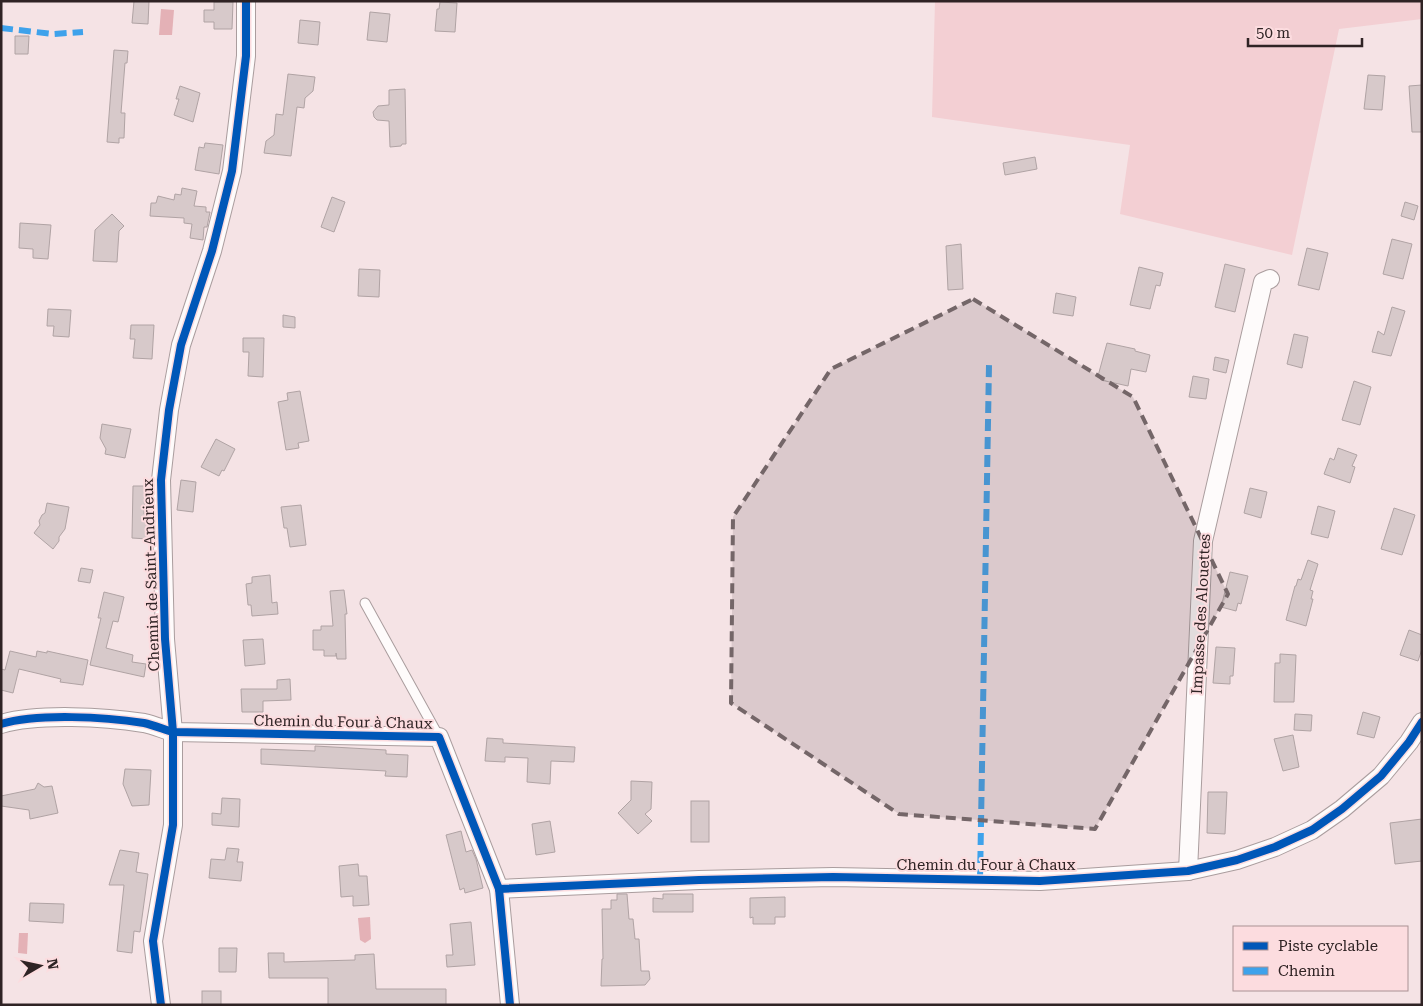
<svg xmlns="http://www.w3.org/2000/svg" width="1423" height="1006" viewBox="0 0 1423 1006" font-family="'Roboto Serif',serif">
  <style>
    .green { fill: #f3cfd3 }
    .water { fill: #e4b1b6 }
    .building { fill: #d7c9ca; stroke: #b0a3a4 }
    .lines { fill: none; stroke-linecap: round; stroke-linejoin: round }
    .lane-casing { stroke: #aa9d9e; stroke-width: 11 }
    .street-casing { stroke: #aa9d9e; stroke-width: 20 }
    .lane { stroke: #fefbfb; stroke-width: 9 }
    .street { stroke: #fefbfb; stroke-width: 18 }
    .quiet { stroke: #3ea2eb; stroke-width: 6; stroke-dasharray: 12 6; stroke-linecap: butt }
    .cycleway-casing { stroke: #fcdcdf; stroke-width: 11 }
    .cycleway { stroke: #0057b8; stroke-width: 8 }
    .marked { fill: #746668; fill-opacity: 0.2; stroke: #746668; stroke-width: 4; stroke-dasharray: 10 6; stroke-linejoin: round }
    .labels { text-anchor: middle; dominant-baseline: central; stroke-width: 4; stroke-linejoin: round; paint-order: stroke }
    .street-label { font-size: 15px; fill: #2f2324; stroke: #fcdcdf }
  </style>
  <rect width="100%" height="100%" fill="#f5e3e5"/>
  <path class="green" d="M935,1H1422V19L1339,29L1292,255L1120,214L1130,145L932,117Z"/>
  <g class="water">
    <path d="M161,9L174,10L172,35H159Z"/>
    <path d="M370,917L371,939L365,943L360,940L358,918Z"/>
    <path d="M19,933H28L27,954L18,953Z"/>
  </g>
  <g class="building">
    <path d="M134,1H149L148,24L132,23Z"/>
    <path d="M214,2H233L232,29H214V22H204V10H214Z"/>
    <path d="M440,2L457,3L455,32L435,31L437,9H439Z"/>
    <path d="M370,12L390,14L387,42L367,40Z"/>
    <path d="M300,20L320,22L318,45L298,43Z"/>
    <path d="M15,36H29L28,54H15Z"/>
    <path d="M114,50L128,51L127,63H125L121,113H125L124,138H119V143L107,142Z"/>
    <path d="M288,74L315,77L313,91L305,98L304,108L297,107L291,156L264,153L266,141L274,135L276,114L283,115Z"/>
    <path d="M1368,75L1385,76L1382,110L1364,109Z"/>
    <path d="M1422,85V132H1412L1409,86Z"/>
    <path d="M180,86L200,93L193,122L174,115L179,99H176Z"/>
    <path d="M405,89L406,144H402L401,146L390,147L389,121L377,120L374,117L373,112L378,106L389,105V90Z"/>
    <path d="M205,143L223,145L219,174L195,170L199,147L204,148Z"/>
    <path d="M1035,157L1037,169L1005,175L1003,163Z"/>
    <path d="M182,188L197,191L194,206L206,207V212H210L207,227H204L203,240L190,238L192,224L184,223V218L150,216L151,203H156L158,196L174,200L175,194L181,195Z"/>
    <path d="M332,197L345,202L334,232L321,227Z"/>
    <path d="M1405,202L1418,206L1414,220L1401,216Z"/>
    <path d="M112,214L124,226L119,231L117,262L93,261L95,230Z"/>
    <path d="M20,223L51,225L48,259L33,258V249L19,248Z"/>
    <path d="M1392,239L1412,244L1403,279L1383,274Z"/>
    <path d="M961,244L963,289L948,290L946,246Z"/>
    <path d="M1307,248L1328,253L1319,290L1298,285Z"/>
    <path d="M1225,264L1245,269L1235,312L1215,307Z"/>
    <path d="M1139,267L1163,273L1160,286L1156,285L1150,309L1130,305Z"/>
    <path d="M359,269L380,270L379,297L358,296Z"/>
    <path d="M1056,293L1076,297L1073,316L1053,313Z"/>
    <path d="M1392,307L1405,311L1391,356L1372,352L1378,331L1384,335Z"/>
    <path d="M48,309L71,310L69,337L53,336L54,326H47Z"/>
    <path d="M283,315L295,317V328L283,327Z"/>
    <path d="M131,325H154L152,359L133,358L135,339H130Z"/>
    <path d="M1294,334L1308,337L1302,368L1287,364Z"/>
    <path d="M243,338H264L263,377L248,376L249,352H243Z"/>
    <path d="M1107,343L1135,349V351L1150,355L1146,372L1131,369L1128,386L1101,380L1098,376Z"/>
    <path d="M1215,357L1229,360L1226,373L1213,370Z"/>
    <path d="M1193,376L1209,379L1206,399L1189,397Z"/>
    <path d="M1354,381L1371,387L1360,425L1342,420Z"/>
    <path d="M300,391L309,441L298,443L299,448L286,450L278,402L288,400L287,393Z"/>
    <path d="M102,424L131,429L125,458L105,454L106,449L100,438Z"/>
    <path d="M216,439L235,449L224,471L222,470L219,476L201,467Z"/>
    <path d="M1338,448L1357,455L1352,466L1355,467L1350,483L1324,474L1330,458L1334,460Z"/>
    <path d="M181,480L196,482L193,512L177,510Z"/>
    <path d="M133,486H145L144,514H148V539L132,538Z"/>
    <path d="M1250,488L1267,492L1261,518L1244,513Z"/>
    <path d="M47,503L69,507L65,529L59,537V541L53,549L34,533L40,525L39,521L42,515L45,513Z"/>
    <path d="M301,505L306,545L290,547L287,528H284L281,507Z"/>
    <path d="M1318,506L1335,511L1328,538L1311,534Z"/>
    <path d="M1394,508L1415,515L1402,555L1381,549Z"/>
    <path d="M1308,560L1318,564L1310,590L1313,591L1311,599H1313L1306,626L1286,620L1295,586H1296L1298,579L1301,580Z"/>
    <path d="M81,568L93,570L90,583L78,581Z"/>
    <path d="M1230,572L1248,576L1241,604L1238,603L1236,611L1221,607Z"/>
    <path d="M270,575L272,603L277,602L278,614L252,616L251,605H248L246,584L252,583V577Z"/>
    <path d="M344,590L347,614H345L346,659H337L336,653V656H324V650H313V630H321V626H333L330,591Z"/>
    <path d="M104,592L124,597L118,622L113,621L106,648L133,655L132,662L146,664L144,677L90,665L101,618H98Z"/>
    <path d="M1409,630L1422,635V649L1418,661L1400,655Z"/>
    <path d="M263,639L265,664L245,666L243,640Z"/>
    <path d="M1216,647L1235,648L1233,676H1230V684L1213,683Z"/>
    <path d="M10,651L36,657L37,651L47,653V651L88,660L83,685L60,682L61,679L19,669L13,693L1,690V669L5,670Z"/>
    <path d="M1280,654L1296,655L1294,702H1274L1275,663H1280Z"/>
    <path d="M290,679L291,700L263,701V712H242L241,689H277V680Z"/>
    <path d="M1363,712L1380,717L1374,738L1357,734Z"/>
    <path d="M1295,714L1312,715L1311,731L1294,730Z"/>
    <path d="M1293,735L1299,767L1283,771L1274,739Z"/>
    <path d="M487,738L503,739V743L575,747L574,762L551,761L550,784L527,782L528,758L505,757V762L485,761Z"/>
    <path d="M315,746L386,750V754L408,755L407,777L385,776L386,771L261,764V749L315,751Z"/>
    <path d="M125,769L151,770L149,805L132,806L123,784Z"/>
    <path d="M631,781L652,782L651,809L645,814L652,821L638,834L618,813L631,800Z"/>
    <path d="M38,783L44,787L52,786L58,813L30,819L29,810L1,806V796L35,789Z"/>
    <path d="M1208,792H1227L1225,834L1207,833Z"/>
    <path d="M222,798L240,799L239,827L212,825V813L221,814Z"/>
    <rect x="691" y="801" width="18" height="41"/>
    <path d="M1422,819V861L1395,864L1390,823Z"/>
    <path d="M550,821L555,852L536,855L532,824Z"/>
    <path d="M461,831L466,852L472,850L476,859L483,888L465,893L464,888L460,890L446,835Z"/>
    <path d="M227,848L239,849L237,862H243L241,881L209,878L211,859L225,860Z"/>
    <path d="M120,850L139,853L136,872L148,874L140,932L134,931L132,953L117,951L124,885H109Z"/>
    <path d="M358,864L359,876H367L369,905L353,906V896L341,897L339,866Z"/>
    <path d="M617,894H627L629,919H633L635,939H639L641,971H649L650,979L645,985L601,986L602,959H603L602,909H611V900H617Z"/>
    <path d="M663,894H693V912H653V898L663,899Z"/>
    <path d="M785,897V917H775V924H753V917L750,918V898Z"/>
    <path d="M30,903L64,904L63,923L29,921Z"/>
    <path d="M471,922L475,965L447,967L446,955H453L450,924Z"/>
    <path d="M219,948H237L236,972H219Z"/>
    <path d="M268,953H284V962L355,960V955L374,954L376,989H446V1005H328V978H269Z"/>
    <rect x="202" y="991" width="19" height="14"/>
  </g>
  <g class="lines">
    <g class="lane-casing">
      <path id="lane" d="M365,603L439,737"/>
    </g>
    <g class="street-casing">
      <g id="street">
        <path d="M1,724C38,713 105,717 144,723C153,725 163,729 173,732L439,737L499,889L510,1005"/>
        <path d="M1188,871L1203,541L1263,282L1270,279"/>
        <path d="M499,889L699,880L833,877L1040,881L1188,871L1237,860L1275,847L1312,830L1342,809L1381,776L1409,742L1422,722"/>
        <path d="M161,1005L153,941L173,825V732L165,639L161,480L169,410L181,345L212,251L232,171L246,56V1"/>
      </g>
    </g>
    <use href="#lane" class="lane"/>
    <use href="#street" class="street"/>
    <g class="quiet">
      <path d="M1,28L53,34L83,32"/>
      <path d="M980,881L989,365"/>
    </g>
    <g class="cycleway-casing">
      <g id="cycleway">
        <path d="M1,724C38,713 105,717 144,723C153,725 163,729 173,732L439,737L499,889L510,1005"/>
        <path d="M499,889L699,880L833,877L1040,881L1188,871L1237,860L1275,847L1312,830L1342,809L1381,776L1409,742L1422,722"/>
        <path d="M161,1005L153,941L173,825V732L165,639L161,480L169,410L181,345L212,251L232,171L246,56V1"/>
      </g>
    </g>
    <use href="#cycleway" class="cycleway"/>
  </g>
  <path class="marked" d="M973,299L1133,397L1228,594L1095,829L899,814L731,703L733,517L831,369Z"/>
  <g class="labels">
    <g class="street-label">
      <text transform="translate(151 575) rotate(-92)">Chemin de Saint-Andrieux</text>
      <text transform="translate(1201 614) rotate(-87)">Impasse des Alouettes</text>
      <text transform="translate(343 722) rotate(1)">Chemin du Four à Chaux</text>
      <text x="986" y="865">Chemin du Four à Chaux</text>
    </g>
  </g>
  <rect width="1423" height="1006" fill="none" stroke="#2f2324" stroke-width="5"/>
  <rect x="1233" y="926" width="175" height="65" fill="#fcdcdf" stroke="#aa9294"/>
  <rect x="1243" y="942" width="25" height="8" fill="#0057b8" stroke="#aa9294"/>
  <text x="1278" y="951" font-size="15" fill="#2f2324">Piste cyclable</text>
  <rect x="1243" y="967" width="25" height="8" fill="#3ea2eb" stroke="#aa9294"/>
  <text x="1278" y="976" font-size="15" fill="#2f2324">Chemin</text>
  <g transform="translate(40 966) rotate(81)" stroke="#fcdcdf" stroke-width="4" paint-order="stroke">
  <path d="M0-4L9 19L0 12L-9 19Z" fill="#2f2324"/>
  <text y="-8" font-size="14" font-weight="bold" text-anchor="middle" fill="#2f2324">N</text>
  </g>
  <path d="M1248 38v8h114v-8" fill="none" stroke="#2f2324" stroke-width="2.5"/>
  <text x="1256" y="38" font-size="15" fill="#2f2324" stroke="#fcdcdf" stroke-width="4" paint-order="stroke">50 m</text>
</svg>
